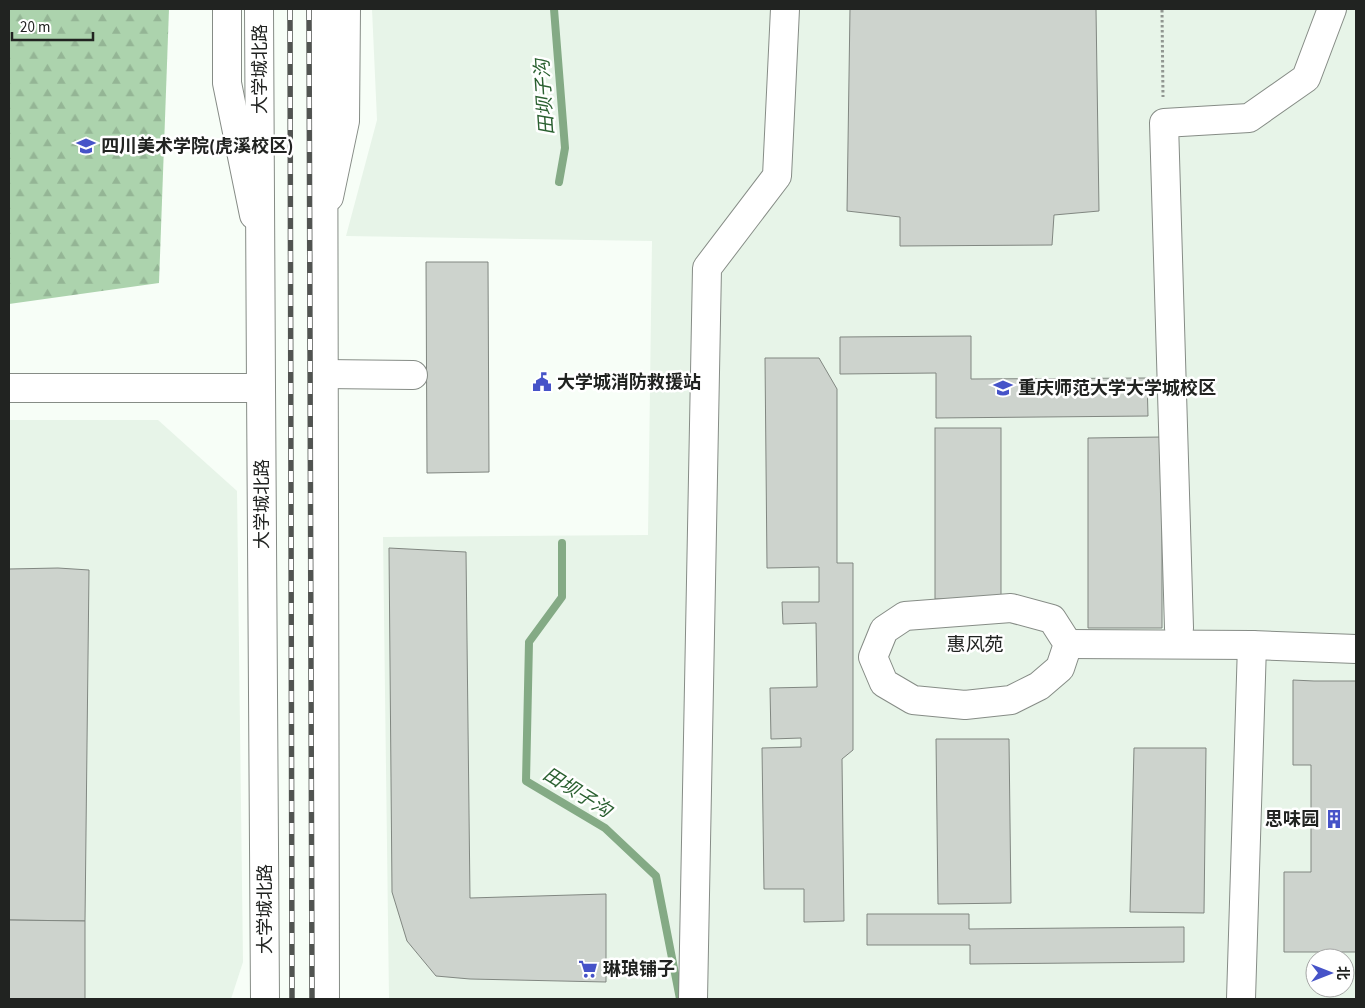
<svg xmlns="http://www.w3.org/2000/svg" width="1365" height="1008" viewBox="0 0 1365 1008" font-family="'Source Sans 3','Noto Sans SC',sans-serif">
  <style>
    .built { fill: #e7f4e8; fill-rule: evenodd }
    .forest { fill: url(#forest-firs) }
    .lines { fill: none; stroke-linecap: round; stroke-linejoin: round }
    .stream { stroke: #84aa85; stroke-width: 8 }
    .building { fill: #cdd3cd; stroke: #818781 }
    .minor-casing { stroke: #868c86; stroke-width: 30 }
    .major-casing { stroke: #868c86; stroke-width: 30 }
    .path { stroke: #909590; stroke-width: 3; stroke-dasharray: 2.5 2.5; stroke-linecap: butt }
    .minor { stroke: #fff; stroke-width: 28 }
    .major { stroke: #fff; stroke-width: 28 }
    .rail-casing { stroke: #515451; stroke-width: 5.5 }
    .rail { stroke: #fff; stroke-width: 4; stroke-dasharray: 11; stroke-linecap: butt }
    .labels { text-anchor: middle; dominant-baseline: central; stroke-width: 5; stroke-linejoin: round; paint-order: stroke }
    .street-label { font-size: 18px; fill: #212321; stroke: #fff }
    .poi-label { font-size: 18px; font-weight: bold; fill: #212321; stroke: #fff; text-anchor: start }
    .water-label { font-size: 19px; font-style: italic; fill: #2a6030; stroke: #fff }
    .neighbourhood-label { font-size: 19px; fill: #212321; stroke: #fff }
  </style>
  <defs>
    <pattern id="forest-firs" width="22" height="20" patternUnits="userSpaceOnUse" patternTransform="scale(1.25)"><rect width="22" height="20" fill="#acd3ad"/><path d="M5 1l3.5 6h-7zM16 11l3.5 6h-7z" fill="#94b595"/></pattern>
  </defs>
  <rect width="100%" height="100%" fill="#f7fef7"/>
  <g class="built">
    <path d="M372,9H1356V999H389L383,537L648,535L652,241L346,236L377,120ZM1315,958H1345V988H1315Z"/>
    <path d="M9,420H158L237,491L243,962L231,999H9Z"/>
  </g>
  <path class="forest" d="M9,9H169L159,283L9,304Z"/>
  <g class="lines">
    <g class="stream">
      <path d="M554,9L565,148L559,182"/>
      <path d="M562,543V597L529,642L526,781L605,828L656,876L680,999"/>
    </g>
  </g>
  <g class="building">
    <path d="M850,9H1096L1099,211L1054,215L1052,245L900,246V217L847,211Z"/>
    <path d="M426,262H488L489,472L427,473Z"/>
    <path d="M971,336V379L1147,378L1148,416L936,418V373L840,374V337Z"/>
    <path d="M765,358H819L837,389V563H853V750L842,759L844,921L804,922V889H764L762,748L801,747V738L771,739L770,688L817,687L816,623L783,624L782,602H819V567L767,568Z"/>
    <rect x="935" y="428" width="66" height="171"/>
    <path d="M1162,437V628H1088V438Z"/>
    <path d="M389,548L466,552L470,898L606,894V982L470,979L436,976L407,941L392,892Z"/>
    <path d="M58,568L89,570L85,921L9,920V569Z"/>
    <path d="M1293,680L1314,681H1356V952H1284V872H1311V765H1293Z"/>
    <path d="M936,739H1009L1011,903L938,904Z"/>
    <path d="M1134,748H1206L1204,913L1130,912Z"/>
    <path d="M867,914H969V929L1184,927V962L970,964V945H867Z"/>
    <path d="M9,920L85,921V999H9Z"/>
  </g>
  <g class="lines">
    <g class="minor-casing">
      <g id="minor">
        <path d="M227,9V83L254,215"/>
        <path d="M329,197L345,121L346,9"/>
        <path d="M324,374L413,375"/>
        <path d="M9,388H261"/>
        <path d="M1011,608L1052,619L1068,644L1060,668L1039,686L1011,700L965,705L913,700L884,683L873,657L884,630L905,616Z"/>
        <path d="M1179,628L1164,123L1249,118L1306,78L1332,9"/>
        <path d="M1068,644L1252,645L1356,649"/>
        <path d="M693,999L707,268L777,176L785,9"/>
        <path d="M1241,999L1252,645"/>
      </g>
    </g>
    <g class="major-casing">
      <g id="major">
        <path d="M259,9L261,388L265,999"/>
        <path d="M323,9L325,999"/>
      </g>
    </g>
    <path class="path" d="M1162,10L1163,97"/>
    <use href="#minor" class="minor"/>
    <use href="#major" class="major"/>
    <g class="rail-casing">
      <g id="rail">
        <path d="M290,9L292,999"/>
        <path d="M309,9L312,999"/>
      </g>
    </g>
    <use href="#rail" class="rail"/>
  </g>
  <defs>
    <g id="university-bare" transform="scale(1.5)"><path d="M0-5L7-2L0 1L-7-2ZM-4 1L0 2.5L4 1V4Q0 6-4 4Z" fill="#4653c8" stroke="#fff" stroke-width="2.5" paint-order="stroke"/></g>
    <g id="civic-bare" transform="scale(1.5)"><path d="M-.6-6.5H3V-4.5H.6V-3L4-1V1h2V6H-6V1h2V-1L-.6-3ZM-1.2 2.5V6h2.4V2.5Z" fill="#4653c8" stroke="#fff" stroke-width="2.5" paint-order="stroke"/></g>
    <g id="building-bare" transform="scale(1.5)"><path d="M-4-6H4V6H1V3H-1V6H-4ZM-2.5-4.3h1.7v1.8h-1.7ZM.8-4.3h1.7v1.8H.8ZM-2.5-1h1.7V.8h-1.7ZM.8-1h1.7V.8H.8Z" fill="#4653c8" stroke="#fff" stroke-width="2.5" paint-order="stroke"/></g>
    <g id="supermarket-bare" transform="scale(1.5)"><path d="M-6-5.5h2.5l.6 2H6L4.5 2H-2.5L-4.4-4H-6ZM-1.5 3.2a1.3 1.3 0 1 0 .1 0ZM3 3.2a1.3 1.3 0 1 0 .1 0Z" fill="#4653c8" stroke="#fff" stroke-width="2.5" paint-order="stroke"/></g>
  </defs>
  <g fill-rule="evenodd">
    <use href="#university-bare" x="86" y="146"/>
    <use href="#civic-bare" x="542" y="382"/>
    <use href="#university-bare" x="1003" y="388"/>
    <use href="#building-bare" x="1334" y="819"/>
    <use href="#supermarket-bare" x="588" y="969"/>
  </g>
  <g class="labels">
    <g class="street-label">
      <text transform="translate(260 69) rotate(-90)">大学城北路</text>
      <text transform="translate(262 504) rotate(-90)">大学城北路</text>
      <text transform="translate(265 909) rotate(-90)">大学城北路</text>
    </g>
    <g class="poi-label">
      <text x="101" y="146">四川美术学院(虎溪校区)</text>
      <text x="557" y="382">大学城消防救援站</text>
      <text x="1018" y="388">重庆师范大学大学城校区</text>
      <text x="1319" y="819" text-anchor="end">思味园</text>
      <text x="603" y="969">琳琅铺子</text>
    </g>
    <g class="water-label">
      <text transform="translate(545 97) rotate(-94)">田坝子沟</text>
      <text transform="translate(577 793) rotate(32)">田坝子沟</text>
    </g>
    <g class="neighbourhood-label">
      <text x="975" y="645">惠风苑</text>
    </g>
  </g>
  <rect width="1365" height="1008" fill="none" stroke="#212321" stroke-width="20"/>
  <g transform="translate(1330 973) rotate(90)"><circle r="24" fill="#ffffff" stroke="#a6a7a6"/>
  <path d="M0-4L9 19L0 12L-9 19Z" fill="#4653c8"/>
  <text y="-8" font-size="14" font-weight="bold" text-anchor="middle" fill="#212321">北</text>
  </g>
  <path d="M12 32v8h81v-8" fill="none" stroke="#212321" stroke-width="2.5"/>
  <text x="20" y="32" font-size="15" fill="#212321" stroke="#ffffff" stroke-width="4" paint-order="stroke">20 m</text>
</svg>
